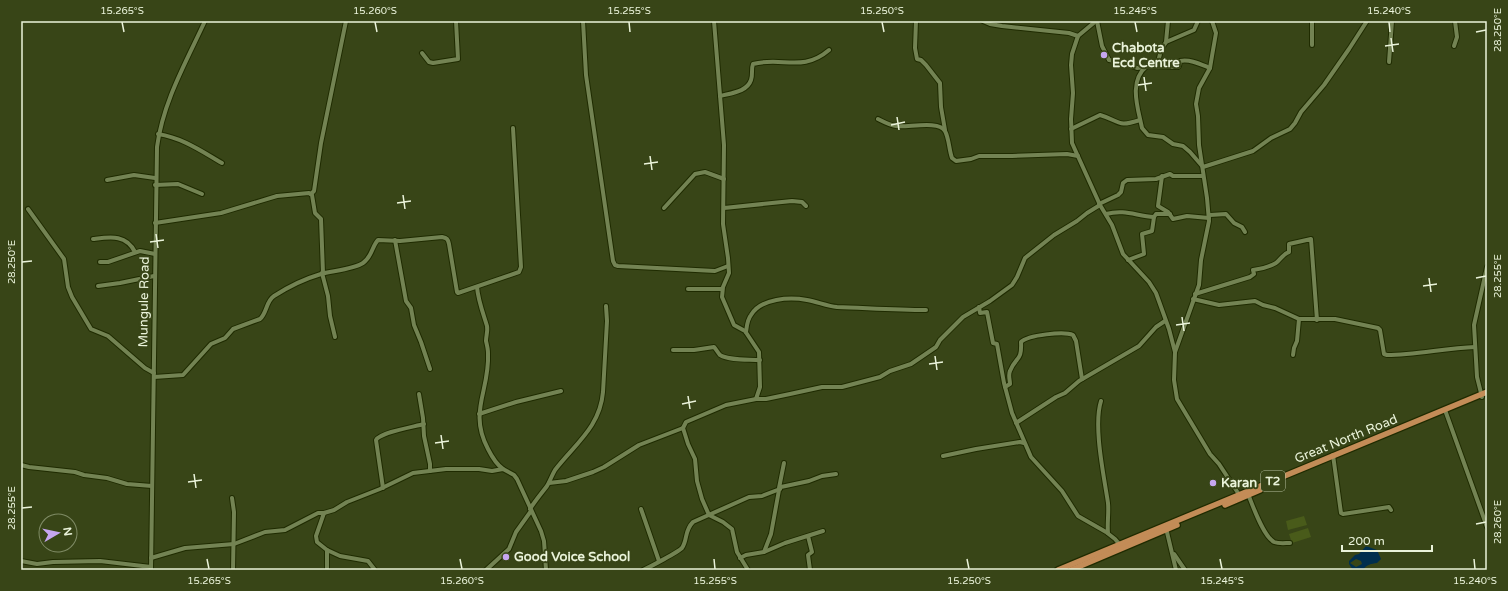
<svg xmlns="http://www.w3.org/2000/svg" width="1508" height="591" viewBox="0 0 1508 591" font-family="'Varela Round',sans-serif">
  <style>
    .green { fill: #495b1a }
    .water { fill: #002f4e; fill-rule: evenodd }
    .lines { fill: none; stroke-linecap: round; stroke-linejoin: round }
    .minor-casing { stroke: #1f2b00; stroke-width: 6 }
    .highway-casing { stroke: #1f2b00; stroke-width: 8 }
    .minor { stroke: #738353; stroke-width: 4 }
    .highway { stroke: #c38c57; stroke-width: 5.5 }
    .ticks { fill: none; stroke: #eaf3da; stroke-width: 1.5 }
    .poi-dot { fill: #c6a6f0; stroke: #384517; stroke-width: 1.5 }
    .labels { text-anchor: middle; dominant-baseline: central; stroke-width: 4; stroke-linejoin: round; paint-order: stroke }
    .shield { fill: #384517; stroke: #b5bfa0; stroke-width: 1 }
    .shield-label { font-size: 12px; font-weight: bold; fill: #eaf3da }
    .poi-label { font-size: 13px; font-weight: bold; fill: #eaf3da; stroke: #384517; text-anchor: start }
    .street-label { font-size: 13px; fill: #eaf3da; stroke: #384517 }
    .neatline { fill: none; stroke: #eaf3da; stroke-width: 1.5 }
    .ticks-label { font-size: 10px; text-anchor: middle; fill: #eaf3da }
  </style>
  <rect width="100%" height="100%" fill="#384517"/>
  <g class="green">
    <path d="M1304,516L1307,525L1288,530L1286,521Z"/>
    <path d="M1308,528L1311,537L1292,543L1289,534Z"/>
  </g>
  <path class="water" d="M1366,546L1377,550L1381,559L1377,563C1371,564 1367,564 1363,570H1353L1349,564V561L1355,555L1359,554ZM1356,559L1361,561L1362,564L1356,567L1350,563Z"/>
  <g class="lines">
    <g class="minor-casing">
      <g id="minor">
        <path d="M583,21L586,75L613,261L615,265L618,266L715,271L728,266"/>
        <path d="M714,21L724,145L723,224L728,258L729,273L723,287L722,297L734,325L745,331L759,352L760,387L756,399"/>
        <path d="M916,21L915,48L917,59L921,60L926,65L940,83L941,107L945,130"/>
        <path d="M983,21L990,24L1002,26L1069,33L1078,36"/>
        <path d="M1096,21L1078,36L1072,54L1071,65L1073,93L1071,119L1072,143L1100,205L1112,225L1123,254L1149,282L1156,293L1169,329L1175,352L1174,380L1177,399L1210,454L1219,464L1240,496"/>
        <path d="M1097,21L1102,46L1109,60L1121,62L1137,68L1145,67"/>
        <path d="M1166,42L1194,30L1198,21"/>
        <path d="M1312,45V21"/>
        <path d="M1454,46L1457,37L1455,21"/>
        <path d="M422,53L429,62L433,63L458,59L456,21"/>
        <path d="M1389,62L1392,21"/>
        <path d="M1157,66L1161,50L1166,42L1168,21"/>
        <path d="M1210,68C1200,64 1190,59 1180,61L1179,66L1178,67L1147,66C1128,81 1138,108 1142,128L1148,135L1163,137L1173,144L1183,146L1190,152L1203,167L1253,151L1271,138L1290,129L1295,123L1301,112L1324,85L1349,49L1367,21"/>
        <path d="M720,96C731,93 747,92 751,80C753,75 751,69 753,64C782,56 802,73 829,50"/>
        <path d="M878,119C884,122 889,125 896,126C906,128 939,120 945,131C949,138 949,150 952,158L956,161L971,159L979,156H1012L1067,154L1078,156"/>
        <path d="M1071,129L1100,115C1121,121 1116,128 1140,120"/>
        <path d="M158,134C183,138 201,151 222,163"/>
        <path d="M1162,176L1158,206L1168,212L1173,219L1187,216L1209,218"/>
        <path d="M107,180L134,175L155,178"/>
        <path d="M155,185L178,184L202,194"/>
        <path d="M311,194L314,191L321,143L346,21"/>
        <path d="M1099,204L1118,195L1121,192L1123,183L1127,180L1156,179L1170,174L1173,176H1203"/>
        <path d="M664,208L695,174L705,172L724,179"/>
        <path d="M724,208L792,201L802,202L806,206"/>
        <path d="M28,209L64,259L68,287L72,297L91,329L108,336L145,368L154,373"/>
        <path d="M1106,214C1125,209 1136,216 1154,217L1156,214H1170"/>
        <path d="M1210,215L1226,214L1234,223L1242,227L1245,232"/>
        <path d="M155,223L221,213L277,196L309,193L312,195L315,213L321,219L323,273"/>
        <path d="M93,239C110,237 126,234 135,252"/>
        <path d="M395,240L406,301L411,308L414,325L421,342L430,369"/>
        <path d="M1128,260L1144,254L1142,234L1152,231L1154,217"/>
        <path d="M100,262H108L140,251L155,254"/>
        <path d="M322,273L328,296L330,316L335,337"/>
        <path d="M98,286L120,283L154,276"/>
        <path d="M477,287C478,300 483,313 487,326C488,331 486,336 486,341C487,345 488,349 488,353C490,391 468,411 488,449C492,457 496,464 503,469"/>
        <path d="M688,289H722"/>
        <path d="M1195,294L1250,277L1254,274L1253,270C1261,269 1269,267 1276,263C1281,259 1283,254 1289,252V244L1311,239L1317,320"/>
        <path d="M1193,299L1219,305L1255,301L1263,305L1275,308L1299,319H1335L1378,328L1380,330L1384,354L1387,355C1416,355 1445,348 1475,347"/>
        <path d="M979,307L980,313L987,312L993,343L997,344L1004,383L1012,413L1031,457L1062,491L1078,516L1106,532L1115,539L1121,546"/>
        <path d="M746,332C747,326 747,320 751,315C761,298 790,297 807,300C818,302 827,306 837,307C867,308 896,310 926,310"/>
        <path d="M673,350H694L714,347C716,349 718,353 720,355C730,361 749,359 760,360"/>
        <path d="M1175,352L1199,285L1201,260L1209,221L1207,198L1199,145L1198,116L1196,104L1199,88L1210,68L1212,56L1216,33L1212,21"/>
        <path d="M1293,355L1294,348L1297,341L1299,319"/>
        <path d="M154,377L183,375L211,344L225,338L233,329L260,319C267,313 266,301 274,296C288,287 304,279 321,274C332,271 354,269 363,263C372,257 372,246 378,240L400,241L442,237C447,238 448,239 449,244L457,292L458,293L519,272L521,267L513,128"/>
        <path d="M1005,387L1010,384C1010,380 1008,375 1010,371C1016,356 1022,362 1021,342C1028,335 1064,331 1073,335L1076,341L1082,379"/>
        <path d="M419,394L423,418L424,436L430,464V471"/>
        <path d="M1482,397L1477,377L1474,325L1487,267"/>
        <path d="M1101,401C1093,426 1104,476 1108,503C1109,513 1107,523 1108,533"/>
        <path d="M1445,410L1487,527"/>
        <path d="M479,414L516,402L561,391"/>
        <path d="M1016,423L1056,397L1065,393L1079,381L1139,346L1156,327L1165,321"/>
        <path d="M1333,455L1341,513L1343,514L1389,507L1391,510"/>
        <path d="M943,456L976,449L1020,442L1024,443"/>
        <path d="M21,465L29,467L75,472L84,475L107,478L127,484L152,486"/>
        <path d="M549,483L566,481L593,472L604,467L639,445L683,428"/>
        <path d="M383,488L376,440C381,432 413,427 424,424"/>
        <path d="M779,488L784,463"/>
        <path d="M1248,494C1253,506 1263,536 1274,542C1279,544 1285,543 1290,543"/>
        <path d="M232,498L234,512L233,570"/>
        <path d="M530,509C535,501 541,494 547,486C550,481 552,475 555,470C575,444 600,427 603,392L607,321L606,306"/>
        <path d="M641,509L659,561"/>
        <path d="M324,513L316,536L317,542L327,550L340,556L368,561L375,570"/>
        <path d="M1166,528L1176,570"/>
        <path d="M808,536L812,552L808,555L810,570"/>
        <path d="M327,550V570"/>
        <path d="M764,552L785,543L823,531"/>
        <path d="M1174,554L1185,570"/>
        <path d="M151,558L185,548L234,544L265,532L285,530L318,513H324L334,510L347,502L380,489L413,473L446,469H479L492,471L503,469L514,475L517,479L541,531L544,541L546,570"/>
        <path d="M740,558L746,555L764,552L771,534L779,490L781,487L809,481L822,476L836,474"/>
        <path d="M21,561L37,564L53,562L100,561L151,567"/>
        <path d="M151,570L157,147C163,102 186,62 205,21"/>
        <path d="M486,570L509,549L516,532L531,511"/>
        <path d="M643,570C650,567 678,552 682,548C688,539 684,531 693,522L749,497L762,496L780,489"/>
        <path d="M748,570L737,552L732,529L723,522L709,515L702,499L697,481L695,459L688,444L683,428L686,422L726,405L756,399H766L790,394L822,387H842L880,377L890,371L911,364L936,347L940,340L963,317L990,301L1012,285L1017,277L1025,258L1054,235L1077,221L1087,213L1100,205"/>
      </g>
    </g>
    <g class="highway-casing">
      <g id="highway">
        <path d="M1225,505L1260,490"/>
        <path d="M1058,570L1487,392"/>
        <path d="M1071,570L1177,525"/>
      </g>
    </g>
    <use href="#minor" class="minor"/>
    <use href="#highway" class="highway"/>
  </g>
  <path class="ticks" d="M122,22L124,32M375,22L377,32M629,22L630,32M882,22L884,32M1135,22L1137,32M1389,22L1390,32M1476,32L1486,30M1391,38L1393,52M1385,46L1399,44M1144,77L1146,91M1138,85L1152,83M897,117L899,130M891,125L905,122M650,156L652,170M644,164L658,162M403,195L405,209M397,203L411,201M156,234L158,248M150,242L164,240M22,262L32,261M1429,278L1431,292M1476,278L1486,276M1423,286L1437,284M1182,317L1184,331M1176,325L1190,323M935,356L937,370M929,364L943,362M688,396L690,409M682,404L696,401M441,435L443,449M435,443L449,441M194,474L196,488M188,482L202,480M22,508L32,507M1476,524L1486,522M207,559L209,569M460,559L462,569M714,559L715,569M967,559L969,569M1220,559L1222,569M1474,559L1475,569"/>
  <g class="poi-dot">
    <circle cx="1104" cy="55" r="4"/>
    <circle cx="1213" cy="483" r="4"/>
    <circle cx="506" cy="557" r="4"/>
  </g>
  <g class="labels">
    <rect class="shield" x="1261" y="471" width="24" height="20" rx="3"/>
    <g class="shield-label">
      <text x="1273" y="481">T2</text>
    </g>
    <g class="poi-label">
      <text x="1112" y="48">Chabota<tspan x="1112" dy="15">Ecd Centre</tspan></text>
      <text x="1221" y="483">Karan</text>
      <text x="514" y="557">Good Voice School</text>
    </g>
    <g class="street-label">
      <text transform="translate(144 302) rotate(-89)">Mungule Road</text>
      <text transform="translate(1346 439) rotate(-22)">Great North Road</text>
    </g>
  </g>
  <rect width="1508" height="591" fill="none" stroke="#384517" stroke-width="44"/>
  <g transform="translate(58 533) rotate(81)"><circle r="19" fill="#384517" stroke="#7f8b65"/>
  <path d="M0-3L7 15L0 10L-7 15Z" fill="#c6a6f0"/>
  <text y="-6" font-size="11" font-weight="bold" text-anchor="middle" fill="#eaf3da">N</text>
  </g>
  <path d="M1342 545v6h90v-6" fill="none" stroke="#eaf3da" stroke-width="2"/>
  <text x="1348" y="545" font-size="12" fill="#eaf3da" stroke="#384517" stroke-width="3" paint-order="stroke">200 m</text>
  <rect x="22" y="22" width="1464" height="547" class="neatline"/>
  <g class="ticks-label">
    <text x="122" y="14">15.265°S</text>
    <text x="375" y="14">15.260°S</text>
    <text x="629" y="14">15.255°S</text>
    <text x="882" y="14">15.250°S</text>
    <text x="1135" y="14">15.245°S</text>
    <text x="1389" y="14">15.240°S</text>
    <text transform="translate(1497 30) rotate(-90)" y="4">28.250°E</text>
    <text transform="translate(11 262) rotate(-90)" y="4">28.250°E</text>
    <text transform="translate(1497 276) rotate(-90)" y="4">28.255°E</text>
    <text transform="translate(11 508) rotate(-90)" y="4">28.255°E</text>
    <text transform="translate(1497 522) rotate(-90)" y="4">28.260°E</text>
    <text x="209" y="584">15.265°S</text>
    <text x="462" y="584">15.260°S</text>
    <text x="715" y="584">15.255°S</text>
    <text x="969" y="584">15.250°S</text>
    <text x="1222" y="584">15.245°S</text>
    <text x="1475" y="584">15.240°S</text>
  </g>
</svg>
